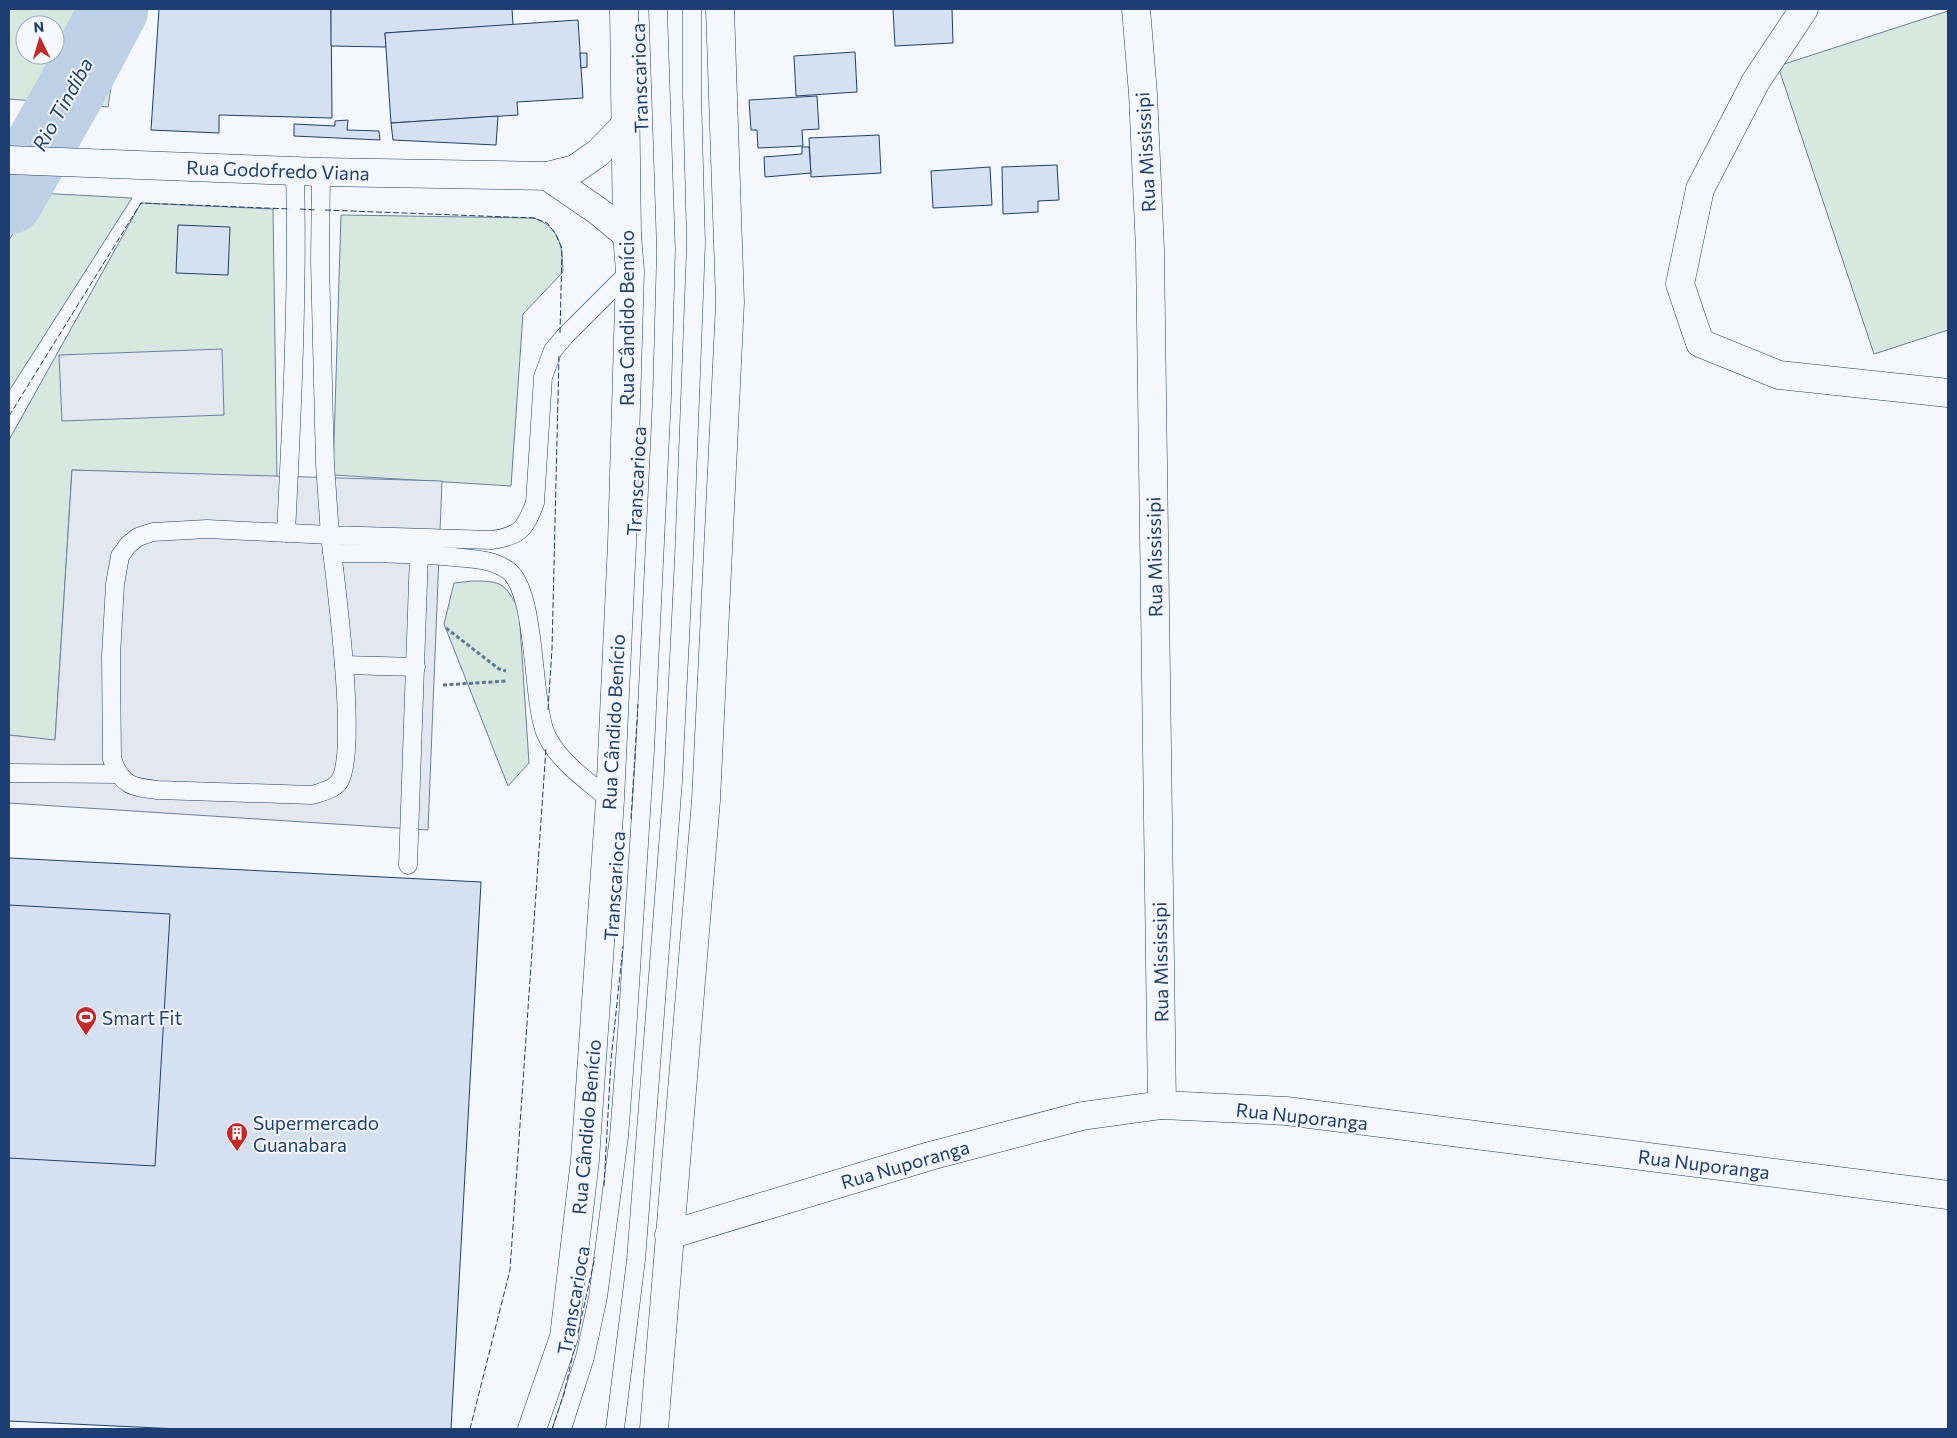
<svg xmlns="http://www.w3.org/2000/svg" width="1957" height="1438" viewBox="0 0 1957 1438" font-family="Commissioner,sans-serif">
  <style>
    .green { fill: #d7e8df; stroke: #687fa3; fill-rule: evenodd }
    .parking { fill: #e3e8f0; stroke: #687fa3 }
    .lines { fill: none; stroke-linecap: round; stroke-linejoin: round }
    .river { stroke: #bed0e5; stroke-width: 69 }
    .building { fill: #d5e0f0; stroke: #1d3f73 }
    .service-casing { stroke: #1d3f73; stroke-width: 19 }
    .minor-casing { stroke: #1d3f73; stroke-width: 29 }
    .secondary-casing { stroke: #1d3f73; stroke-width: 29 }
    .primary-casing { stroke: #1d3f73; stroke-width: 29 }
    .path { stroke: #5e769c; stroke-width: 3; stroke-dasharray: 4 2.5; stroke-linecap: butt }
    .service { stroke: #f4f7fb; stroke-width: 18 }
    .minor { stroke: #f4f7fb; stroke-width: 28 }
    .secondary { stroke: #f4f7fb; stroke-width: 28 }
    .primary { stroke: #f4f7fb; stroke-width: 28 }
    .fence { stroke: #1d3f73; stroke-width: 1; stroke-dasharray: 6 2.5; stroke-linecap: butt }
    .labels { text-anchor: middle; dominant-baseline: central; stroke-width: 4; stroke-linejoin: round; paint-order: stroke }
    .street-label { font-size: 19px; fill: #1d3f73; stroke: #f4f7fb }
    .poi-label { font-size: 19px; fill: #1d3f73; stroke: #f4f7fb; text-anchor: start }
    .water-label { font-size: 20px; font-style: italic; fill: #1d3f73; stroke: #f4f7fb }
  </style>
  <rect width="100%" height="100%" fill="#f4f7fb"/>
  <g class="green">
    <path d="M9,9H123L108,107L9,99ZM25,25H55V55H25Z"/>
    <path d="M1948,11V330L1874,354L1778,66Z"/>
    <path d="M38,193L132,198L9,391V240Z"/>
    <path d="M141,203L273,209L277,478L72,470L55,741L9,735V440Z"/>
    <path d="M341,215L534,218C561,228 562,246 563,272L523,314L511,486L333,475Z"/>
    <path d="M473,581C503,581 505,584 519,610L529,763L508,786L444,624L454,583Z"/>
  </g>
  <g class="parking">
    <path d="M222,349L224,415L62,421L59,355Z"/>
    <path d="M72,470L442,481L428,830L9,803V735L55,740Z"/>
  </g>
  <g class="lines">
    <path class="river" d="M9,200L69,94L114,9"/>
  </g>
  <g class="building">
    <path d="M159,9H331L332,118L219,115V133L151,130Z"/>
    <path d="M331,9H512L513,25L385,33L386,47L331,46Z"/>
    <path d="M893,9H952L953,43L895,46Z"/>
    <path d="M578,20L583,98L517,102L518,115L391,123L385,33Z"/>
    <path d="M855,52L857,92L796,96L794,56Z"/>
    <path d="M580,53H587V67L581,68Z"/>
    <path d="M817,96L819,129L802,130L803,146L758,148L757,130H751L749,100Z"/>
    <path d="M498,116L496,145L393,140L391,123Z"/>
    <path d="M348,120L347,130L379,131L380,140L294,136V124L335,126V121Z"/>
    <path d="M879,135L881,173L811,177L809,138Z"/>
    <path d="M802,147H809L811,173L765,177L764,157L802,154Z"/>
    <path d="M1057,165L1059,200L1038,201V212L1003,214L1002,167Z"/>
    <path d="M990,167L992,205L933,208L931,171Z"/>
    <path d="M178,225L230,227L228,275L176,273Z"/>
    <path d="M9,858L481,882L451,1429H179L9,1421Z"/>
    <path d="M9,905L170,914L155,1166L9,1158Z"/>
  </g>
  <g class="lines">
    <g class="service-casing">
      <g id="service">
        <path d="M321,172L320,262L325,464L330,535L492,540C520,536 525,529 535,503L543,377L553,350L566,335L630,271"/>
        <path d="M207,529L330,535C335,577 359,753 339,782C333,790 321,792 312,795L158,790C132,787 122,786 112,759L111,656L115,584L120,556L128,545L138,537L153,532Z"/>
        <path d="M286,533C292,413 298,292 295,171"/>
        <path d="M332,553C373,553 413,553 454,557C472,559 490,559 506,569C537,587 531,695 545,732C557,761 587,780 610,800"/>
        <path d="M344,665L416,667"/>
        <path d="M9,773L118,774"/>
        <path d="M408,865L419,554"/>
        <path d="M562,1429L585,1357L598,1297L619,1137L627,1032L645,750L662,396L666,250L658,9"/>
        <path d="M615,1429L636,1260L673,781L684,557L696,243L692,93V9"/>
      </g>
    </g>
    <g class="minor-casing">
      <g id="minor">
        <path d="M1136,9L1143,94L1150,250L1162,1105"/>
        <path d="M1804,9L1756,81L1700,189L1680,284L1700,343L1779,375L1948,393"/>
        <path d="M669,1235L930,1156L1082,1116L1162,1105L1286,1111L1948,1195"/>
      </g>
    </g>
    <g class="secondary-casing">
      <g id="secondary">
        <path d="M9,160L321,172L547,176L575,169L598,153L626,124"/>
        <path d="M547,176L598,211L627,235"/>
      </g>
    </g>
    <g class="primary-casing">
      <g id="primary">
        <path d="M532,1429L564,1337L585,1160L610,800L622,543L630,271L627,235L624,9"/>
        <path d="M654,1429L706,800L730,302L720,9"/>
      </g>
    </g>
    <g class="path">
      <path d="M446,628L499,669L506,671"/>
      <path d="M443,685L507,681"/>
    </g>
    <use href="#service" class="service"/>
    <use href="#minor" class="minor"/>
    <use href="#secondary" class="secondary"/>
    <use href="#primary" class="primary"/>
    <g class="fence">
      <path d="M300,209L315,210"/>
      <path d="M325,210L534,218L547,223L555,233L562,248L560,333"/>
      <path d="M9,416L141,203L290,209"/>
      <path d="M548,710L552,649L559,356"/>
      <path d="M631,819L638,704"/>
      <path d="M604,1186L611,1060L623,946"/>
      <path d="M578,1333L595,1257"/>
      <path d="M470,1429L510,1270L546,748"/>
      <path d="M552,1429L564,1394L575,1345"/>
    </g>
  </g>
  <defs>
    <g id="stadium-pin" transform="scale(1.125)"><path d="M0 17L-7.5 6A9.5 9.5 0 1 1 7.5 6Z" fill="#c62828" stroke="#f4f7fb"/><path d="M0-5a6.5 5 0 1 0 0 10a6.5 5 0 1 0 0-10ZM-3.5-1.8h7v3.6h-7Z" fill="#fff"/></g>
    <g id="building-pin" transform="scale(1.125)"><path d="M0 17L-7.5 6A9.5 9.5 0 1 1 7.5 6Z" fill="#c62828" stroke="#f4f7fb"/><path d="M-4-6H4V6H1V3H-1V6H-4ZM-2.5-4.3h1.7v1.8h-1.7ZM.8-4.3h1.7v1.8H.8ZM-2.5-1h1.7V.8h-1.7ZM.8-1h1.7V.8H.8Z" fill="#fff"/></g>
  </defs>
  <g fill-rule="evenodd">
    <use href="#stadium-pin" x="86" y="1017"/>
    <use href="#building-pin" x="237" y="1133"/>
  </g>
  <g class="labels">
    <g class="street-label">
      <text transform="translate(639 78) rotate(-92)">Transcarioca</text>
      <text transform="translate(1145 152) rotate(-93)">Rua Mississipi</text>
      <text transform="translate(278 170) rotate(2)">Rua Godofredo Viana</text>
      <text transform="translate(626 318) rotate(-90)">Rua Cândido Benício</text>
      <text transform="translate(636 481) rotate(-87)">Transcarioca</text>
      <text transform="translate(1154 557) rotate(-91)">Rua Mississipi</text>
      <text transform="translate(613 722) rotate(-87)">Rua Cândido Benício</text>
      <text transform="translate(614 886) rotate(-86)">Transcarioca</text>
      <text transform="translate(1160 962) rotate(-91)">Rua Mississipi</text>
      <text transform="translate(1302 1116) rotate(6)">Rua Nuporanga</text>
      <text transform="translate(586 1127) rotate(-85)">Rua Cândido Benício</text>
      <text transform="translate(905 1164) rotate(-16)">Rua Nuporanga</text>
      <text transform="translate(1704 1164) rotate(7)">Rua Nuporanga</text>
      <text transform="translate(573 1300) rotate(-80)">Transcarioca</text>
    </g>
    <g class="poi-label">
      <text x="102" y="1017">Smart Fit</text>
      <text x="253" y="1122">Supermercado<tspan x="253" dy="22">Guanabara</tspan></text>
    </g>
    <g class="water-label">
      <text transform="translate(62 104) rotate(-61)">Rio Tindiba</text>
    </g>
  </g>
  <rect width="1957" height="1438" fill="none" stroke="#1d3f73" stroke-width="20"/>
  <g transform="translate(40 40) rotate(355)"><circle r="24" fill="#f4f7fb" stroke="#9eadc5"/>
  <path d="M0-4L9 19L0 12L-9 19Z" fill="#c62828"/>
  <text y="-8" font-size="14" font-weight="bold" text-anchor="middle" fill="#1d3f73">N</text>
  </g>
</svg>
